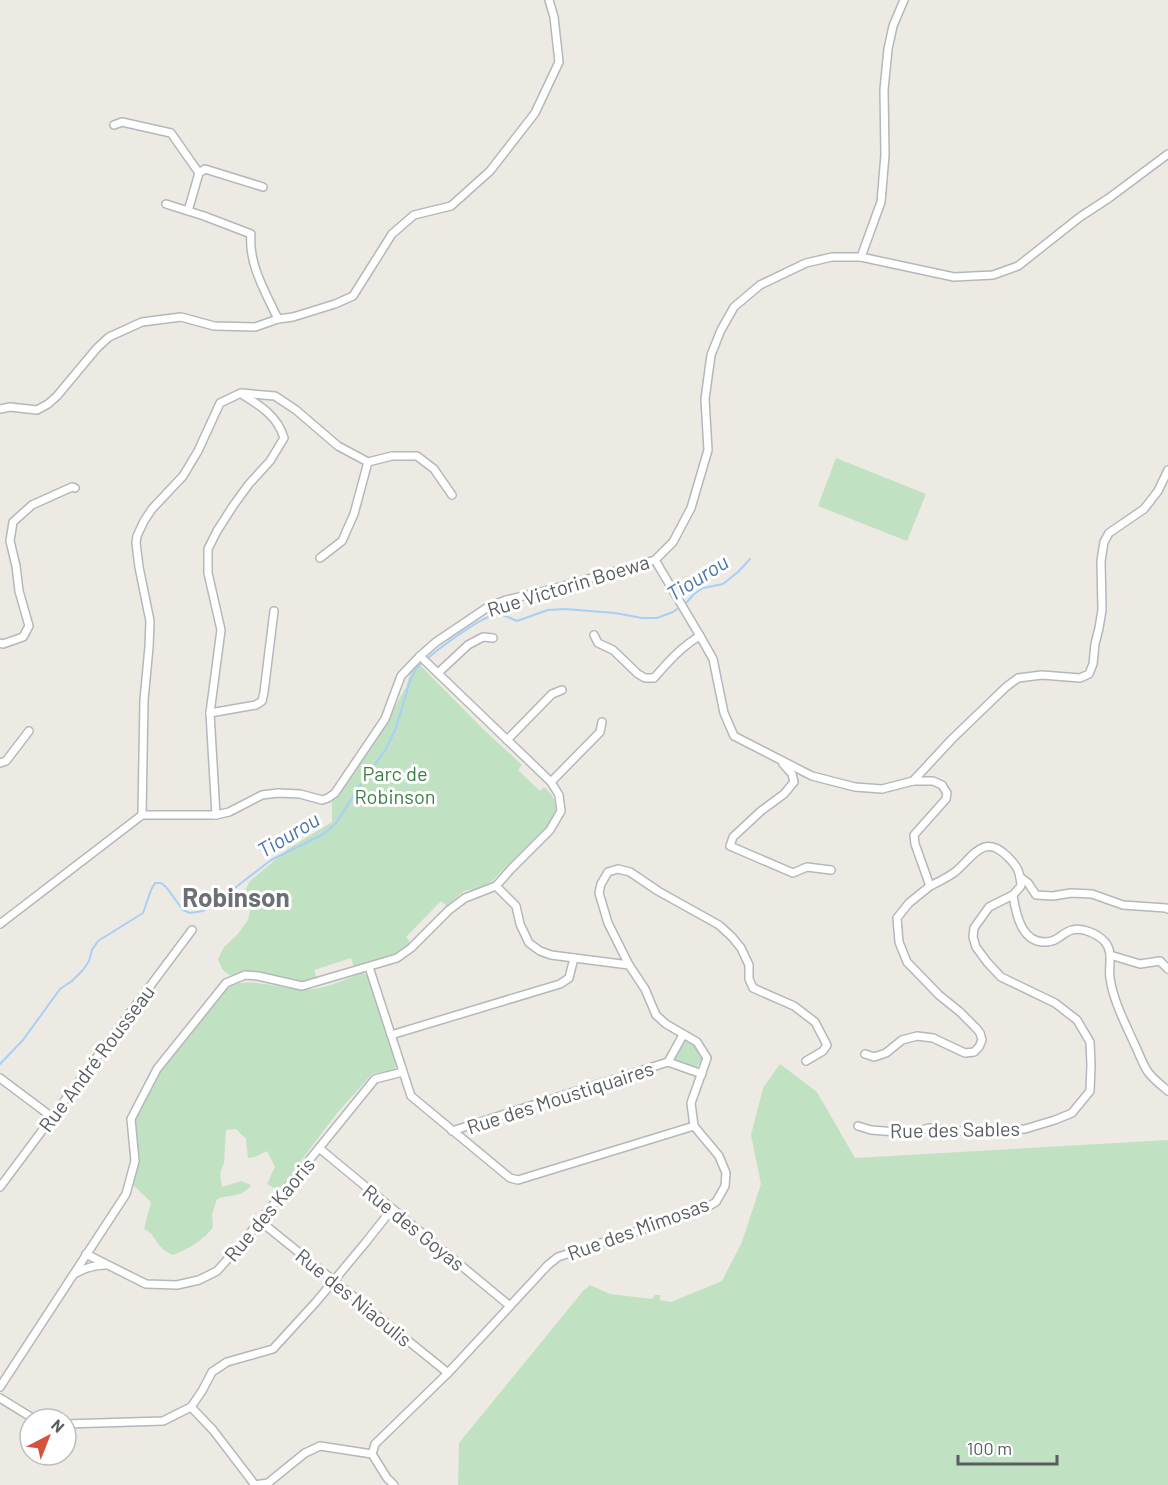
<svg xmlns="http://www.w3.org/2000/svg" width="1168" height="1485" viewBox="0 0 1168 1485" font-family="Barlow,sans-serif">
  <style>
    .green { fill: #c1e1c3 }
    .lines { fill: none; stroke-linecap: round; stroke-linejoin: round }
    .stream { stroke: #a7cff7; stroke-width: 2 }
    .minor-casing { stroke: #b5b7bb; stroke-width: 10 }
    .minor { stroke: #fff; stroke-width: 7 }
    .labels { text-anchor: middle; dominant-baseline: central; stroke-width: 6; stroke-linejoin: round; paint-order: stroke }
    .street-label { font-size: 20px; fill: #5a5d61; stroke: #fff }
    .park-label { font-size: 20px; fill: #3c7f43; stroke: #fff }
    .water-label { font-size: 21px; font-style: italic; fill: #4a75af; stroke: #fff }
    .district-label { font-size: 26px; font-weight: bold; fill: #6c6f73; stroke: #fff }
  </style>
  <rect width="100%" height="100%" fill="#eceae2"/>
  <g class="green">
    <path d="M836,458L926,494L907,541L818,506Z"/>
    <path d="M418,663L481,727L522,765L518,770L540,791L544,787C556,798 557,803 554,819L490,883L481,888L464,891L447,906L441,901L406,937L409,940V945L400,952L354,967L351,958L314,970L317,979L299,982L240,975H229L222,969L218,959L224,947L237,935L248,920L252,902L246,889L249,882L288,849L332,822V801L382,730L406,687L410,673Z"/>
    <path d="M363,973L367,975L396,1064L395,1070L372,1074L338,1112L280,1188L276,1189L267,1184L275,1167L267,1151L255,1157L248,1158L246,1139L236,1129L226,1130L224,1163L220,1173L222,1187L241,1181L251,1185C242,1198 230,1194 217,1199L212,1214L213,1227C204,1240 188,1249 173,1255C169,1253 164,1251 161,1247C154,1240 154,1233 144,1229L151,1202L132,1184L138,1146L135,1117L158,1075L221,994C225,991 229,987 233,985C253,977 288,992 313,989C330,987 347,978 363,973Z"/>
    <path d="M688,1040L699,1047L703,1058L697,1067C689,1066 679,1065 674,1058L682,1043Z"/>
    <path d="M780,1064L817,1092L855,1158L1168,1140V1485H458L459,1443L583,1291L590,1285L610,1294L652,1299L655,1295H660V1300L671,1302L722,1281L742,1242L761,1184L751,1135L763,1088Z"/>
  </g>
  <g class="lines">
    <g class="stream">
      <path d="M427,659C438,649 482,616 495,615C502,614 511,618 517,621L548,610L565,609L615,613L642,618H657L673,612L687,602L694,594L703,588L723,584L738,572L750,559"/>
      <path d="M0,1064L23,1040L60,989L72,981L83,970L89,961L92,950L98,941L143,913L151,890L155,883H161L166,887L183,910L190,913L203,911L218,901L271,860L324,834L336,823L365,778L386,749L396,728L410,681L417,667L423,662"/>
    </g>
    <g class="minor-casing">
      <g id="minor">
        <path d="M114,125L122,122L171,133L199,173"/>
        <path d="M166,204L204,216L251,234C248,264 266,293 278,319"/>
        <path d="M188,211L199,173L205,169L263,187"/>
        <path d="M861,257L881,202L885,155L884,90L888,49L893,26L904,0"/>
        <path d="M0,409L10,407L37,410L48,404L57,396L97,348L109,337L142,322L181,317L214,326L255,327L278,319L293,317L335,304L353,296L392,234L414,215L451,206L490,171L535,113L559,62L554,17L549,0"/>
        <path d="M320,558L342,541L354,514L368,462"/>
        <path d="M655,560L700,636L713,659L724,713L734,736L812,776L855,787L882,789L913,781H933L942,785L947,793L946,799L914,835L915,844L930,886C938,882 947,878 955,872C973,857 984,832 1008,857C1018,867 1020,872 1021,886L1013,895C1016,916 1023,948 1052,941C1059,939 1064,932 1072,930C1082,927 1098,934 1105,942C1114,953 1108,966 1110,978C1113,1000 1125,1023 1134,1043C1139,1053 1142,1063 1148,1072C1153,1079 1161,1085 1168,1091"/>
        <path d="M594,635L598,643L613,650L638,674L645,678H654C668,662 682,646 700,636"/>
        <path d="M0,643L3,644L23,637L29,626L19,591L16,566L10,541L13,522L32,505L72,487L75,488"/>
        <path d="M438,673L468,645L483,637L493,638"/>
        <path d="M210,713L256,705L262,701L264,692L274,611"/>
        <path d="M507,740L552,694L562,690"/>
        <path d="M0,763L6,761L29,731"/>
        <path d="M783,764L792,774L794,782L784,794L761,811L733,837L730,846L793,873L807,867L831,870"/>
        <path d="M913,781L952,739L1006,687L1018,678L1042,675L1080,678L1089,674L1093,664L1095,644L1099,628L1102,610L1101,561L1104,542L1109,533L1144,509L1158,491L1168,470"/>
        <path d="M551,782L600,732L602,722"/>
        <path d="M142,815L144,700L149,647L150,621L139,567L136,543L137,536L144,521L152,509L183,476L198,451L220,403L241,393L275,396L296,410L338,446L368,462L392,456H417L434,469L452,495"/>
        <path d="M216,815L210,713L221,630L208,573V549L217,531L233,506L249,484L270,461L284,438C278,417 261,406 243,395"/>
        <path d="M1020,877L1028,883L1036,895L1053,896L1071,893L1092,894L1123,905L1166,908L1168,909"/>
        <path d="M0,924L142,815H216L229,812L262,795L278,793L300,794L322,800L328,798L335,793L385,719L401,676L420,656L436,642L488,607L506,600L549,590L655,560L673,542L691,508L708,450L705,399L711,355L721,330L734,307L760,285L806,263L832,257H861L954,277L993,275L1018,266L1080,217L1109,198L1168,154"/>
        <path d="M1110,955L1140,964L1160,961L1168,969"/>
        <path d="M629,965L608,923L599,893L601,884L608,872L618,869L630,872L658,891L719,925L732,937L741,948L749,965V979L753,988L794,1006L815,1022L827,1045L823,1051L806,1061"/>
        <path d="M369,967L411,1096L510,1178L518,1180L694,1126"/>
        <path d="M391,1035L560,984L569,978L574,958"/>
        <path d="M865,1054L874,1057L886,1053L902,1040L917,1036L933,1038L965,1053L974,1052L979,1047L982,1040L980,1033L976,1028L960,1012L939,995L907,962L899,942L897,918L909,903L930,886"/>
        <path d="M668,1062L683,1035"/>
        <path d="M0,1078L52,1117"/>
        <path d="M858,1126L871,1130L910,1133L929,1128L956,1131L1025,1129L1055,1120L1072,1113L1090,1091L1091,1065L1090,1042L1077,1020L1055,1003L1001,977L987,962L976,947L973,937L974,928L989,907L1013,895"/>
        <path d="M452,1131L668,1062L702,1074"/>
        <path d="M319,1148L510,1306"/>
        <path d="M0,1187L192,930"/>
        <path d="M260,1221L448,1373"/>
        <path d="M86,1254L146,1284L177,1285L199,1280L217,1271L242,1243L375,1079L403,1072"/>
        <path d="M76,1273C85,1268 94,1265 105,1265"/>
        <path d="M0,1387L126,1194L135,1161L131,1119L157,1069L226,983L245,975L258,976L302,986L397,958L411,948L449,910L465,898L496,886L511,869L550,830L561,811L559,795L551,782L420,656"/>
        <path d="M0,1398L34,1419"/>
        <path d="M191,1407L213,1430L255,1485"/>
        <path d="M66,1424L163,1421L191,1407L202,1391L212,1372L227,1362L273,1349L316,1302L366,1242L392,1209"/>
        <path d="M254,1485L268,1483L305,1453L320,1446L372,1454"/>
        <path d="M394,1485L387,1478L372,1454L375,1444L448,1373L548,1265L558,1257L702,1210L716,1202L725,1186L726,1173L719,1156L694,1126L691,1103L707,1058L697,1042L666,1024L656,1015L645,989L629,965L551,955L540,951L529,943L520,924L516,906L496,886"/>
      </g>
    </g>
    <use href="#minor" class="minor"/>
  </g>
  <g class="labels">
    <g class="street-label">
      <text transform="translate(568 585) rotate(-17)">Rue Victorin Boewa</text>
      <text transform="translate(96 1058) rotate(-53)">Rue André Rousseau</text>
      <text transform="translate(560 1097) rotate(-18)">Rue des Moustiquaires</text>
      <text transform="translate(955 1129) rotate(-1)">Rue des Sables</text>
      <text transform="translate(269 1209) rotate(-50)">Rue des Kaoris</text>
      <text transform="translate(414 1227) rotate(39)">Rue des Goyas</text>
      <text transform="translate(638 1228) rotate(-20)">Rue des Mimosas</text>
      <text transform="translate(354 1297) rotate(39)">Rue des Niaoulis</text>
    </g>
    <g class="park-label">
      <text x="395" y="773">Parc de<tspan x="395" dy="23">Robinson</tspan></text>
    </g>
    <g class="water-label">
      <text transform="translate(697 577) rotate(-32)">Tiourou</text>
      <text transform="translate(288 834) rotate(-31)">Tiourou</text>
    </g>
    <g class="district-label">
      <text x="236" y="896">Robinson</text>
    </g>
  </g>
  <g transform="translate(48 1437) rotate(42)"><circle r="28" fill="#ffffff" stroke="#bdbec0" stroke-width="1.5"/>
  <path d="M0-4.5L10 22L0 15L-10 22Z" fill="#d8523b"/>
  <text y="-9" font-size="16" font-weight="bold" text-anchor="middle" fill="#5a5d61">N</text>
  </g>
  <path d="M958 1455v9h99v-9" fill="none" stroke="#5a5d61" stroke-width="3"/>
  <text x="967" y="1455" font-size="18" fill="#5a5d61" stroke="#ffffff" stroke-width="4.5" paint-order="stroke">100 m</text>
</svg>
